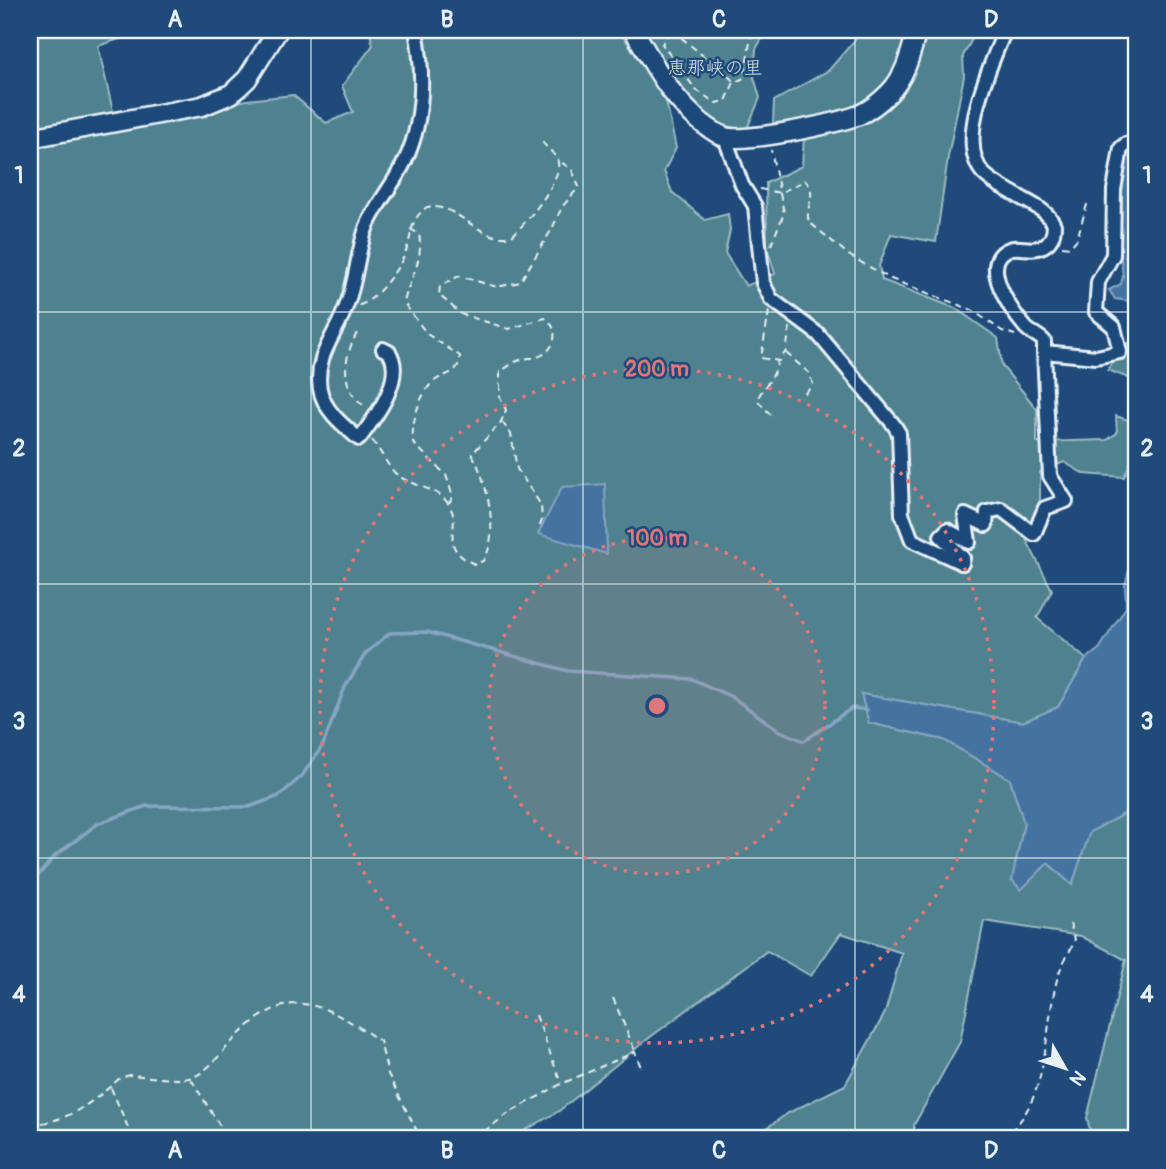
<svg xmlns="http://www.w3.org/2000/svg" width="1166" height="1169" viewBox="0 0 1166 1169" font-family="Pangolin,'Klee One',sans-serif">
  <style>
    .green { fill: #4f828e; stroke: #9cbac3; stroke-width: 2 }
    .water { fill: #4573a0; stroke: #86a5c3; stroke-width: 2 }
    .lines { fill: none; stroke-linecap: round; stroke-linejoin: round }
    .stream { stroke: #86a5c3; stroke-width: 3.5 }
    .street-casing { stroke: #e8f1f8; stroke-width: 18 }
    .secondary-casing { stroke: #e8f1f8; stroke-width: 23 }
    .path { stroke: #e8f1f8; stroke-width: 2; stroke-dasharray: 7 5; stroke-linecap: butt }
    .street { stroke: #1f4a7a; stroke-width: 12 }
    .secondary { stroke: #1f4a7a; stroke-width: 18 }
    .grid { fill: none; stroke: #e8f1f8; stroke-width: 2; stroke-opacity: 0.55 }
    .ring { fill: none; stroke: #dd787b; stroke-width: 3.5; stroke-dasharray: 3.5 7 }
    .labels { text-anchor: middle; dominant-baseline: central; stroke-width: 5; stroke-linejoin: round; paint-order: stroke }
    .park-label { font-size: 19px; fill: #d1e0e8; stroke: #1f4a7a }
    .centre { fill: #dd787b; stroke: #1f4a7a; stroke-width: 3.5 }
    .ring-label { font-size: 21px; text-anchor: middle; font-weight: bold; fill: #dd787b; stroke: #1f4a7a; stroke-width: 5; stroke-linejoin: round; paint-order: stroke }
    .neatline { fill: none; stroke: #e8f1f8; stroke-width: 2.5 }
    .grid-label { font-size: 23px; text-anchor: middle; font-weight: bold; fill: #e8f1f8 }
  </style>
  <rect width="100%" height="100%" fill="#1f4a7a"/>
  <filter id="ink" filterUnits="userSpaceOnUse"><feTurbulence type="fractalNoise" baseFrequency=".0143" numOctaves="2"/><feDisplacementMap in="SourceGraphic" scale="14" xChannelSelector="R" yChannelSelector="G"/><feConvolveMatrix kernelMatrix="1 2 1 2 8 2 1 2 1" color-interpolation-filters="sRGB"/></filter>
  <g filter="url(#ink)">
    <g class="green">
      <path d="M30,30H147L98,46L117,129L247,100L293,95L326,123L353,112L342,86L373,45L369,30H619L666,101L676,148L664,171L672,192L705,220L728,214L730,230L725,253L746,286L775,274L767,247L766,183L802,166L805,123H773L774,101L829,70L860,34L859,30H977L963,56L964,76L948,157L936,242L891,234L879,266L882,280L955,308L998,338L1002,366L1037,409V442L1107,440L1117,433L1116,416L1131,421C1141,442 1133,457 1124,477L1084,474L1064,462L1040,472V499L1026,539L1052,590L1037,618L1086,659L1058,707L1023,722L861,694L869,723L944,740L1010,779L1024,823L1012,880L1048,863L1072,885L1089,832L1133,809L1136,812V1139H1092L1087,1118L1126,960L1081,936L984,921L960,1042L914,1125V1139H751L788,1113L845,1085L885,1013L902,953L841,933L811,976L767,951L649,1038L559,1111L510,1139H30Z"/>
      <path d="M646,30H767L756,49L754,77L760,98L746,131L707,120L657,56Z"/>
      <path d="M1121,343H1136V381L1108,370Z"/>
    </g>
    <g class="water">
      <path d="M1136,154V302L1115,299L1109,290L1121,284L1123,276L1117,224L1123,155Z"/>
      <path d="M605,484L607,554L538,534L562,487Z"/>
      <path d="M1136,543V812L1133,809L1090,832L1072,885L1048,863L1021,890L1012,880L1024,823L1010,779L944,740L869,723L861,694L1023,722L1058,707L1086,659L1099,649L1126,607L1125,585Z"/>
    </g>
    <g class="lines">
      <path class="stream" d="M30,885L55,856L97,824L146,806L249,807L279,796L302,776L323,745L345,687L366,653L390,633L427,632L568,671L692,679L732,697L780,731L804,741L852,708L867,710"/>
      <g class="street-casing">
        <g id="street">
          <path d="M1005,30C991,64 954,143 984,174C993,183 1006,189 1016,195C1029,203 1048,210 1054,225C1054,235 1051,243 1041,247C1031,252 1019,245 1009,249C977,262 1012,312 1026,328C1031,333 1038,335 1044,341V352L1096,357L1120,352L1114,327L1096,312L1098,282L1113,255L1114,190L1121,148L1126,144L1136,143"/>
          <path d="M725,138L742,185L755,206L763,283L771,299L818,334L894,425L899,433L902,514L912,540L962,563"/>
          <path d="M383,349L389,352C406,378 374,419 359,439C344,426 324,411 320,389C314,356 337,334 347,304C357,279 357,251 367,226C377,203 394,184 405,161C424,121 424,73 416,30"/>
          <path d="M962,563L963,558L941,536L947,530L969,542L965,515L986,525L987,512L1001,509L1034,534L1045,508L1066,501L1050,476L1044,352"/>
        </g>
      </g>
      <g class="secondary-casing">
        <g id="secondary">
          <path d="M634,30C656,70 680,114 722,136C740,145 837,123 859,115C870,110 881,101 889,93C906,76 911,52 917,30"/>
          <path d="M30,138L202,106L231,94L247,79L278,30"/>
        </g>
      </g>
      <g class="path">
        <path d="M672,30L735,82L744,78L752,30"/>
        <path d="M671,31L662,44L696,90L716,103L726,101L734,82"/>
        <path d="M760,189L780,193L805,180C819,193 804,207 809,222L850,256L891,279L972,310L1002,331L1015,335"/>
        <path d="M410,229L419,234C424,262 409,278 404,303L427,334L460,356C460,377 441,372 430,385C418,399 411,425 413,443L446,475L453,497L449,503"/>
        <path d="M771,245L784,213L771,150"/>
        <path d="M1062,246L1070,247L1077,239L1088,201"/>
        <path d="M1125,257L1136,251"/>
        <path d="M359,305C373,304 402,265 406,251C413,233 409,220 427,207C460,203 479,244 512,236C525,224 566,177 557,159C554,153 546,147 542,142"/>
        <path d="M769,311L761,358L779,361L786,351L790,327"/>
        <path d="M357,333C343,358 339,389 366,407"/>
        <path d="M786,353L809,373L813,384L801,398"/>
        <path d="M771,415L757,400C762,387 776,378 777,362"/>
        <path d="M502,422L511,434L517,469L541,505L542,520L539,528"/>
        <path d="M372,440C380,450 386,463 394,472C409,487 438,486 449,505C464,529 435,545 474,564L483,561C501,536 486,478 472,454L501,422L506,410L500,397V372C506,368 513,362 520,360C527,357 535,359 542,355C557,347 559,327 545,318L509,329L461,314L439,295L440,286L459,276L497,287L520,282L552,229L562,207L579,187L572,170L557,159"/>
        <path d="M613,998L635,1051"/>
        <path d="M536,1015L561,1083"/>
        <path d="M191,1079L228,1139"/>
        <path d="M111,1088L133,1139"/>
        <path d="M30,1124C67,1123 93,1102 120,1078L130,1075C148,1076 172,1081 189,1078C204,1075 217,1058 227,1047C284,984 315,997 380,1041L388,1074L421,1139"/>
        <path d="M474,1139L509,1113L561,1084L635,1052L642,1070"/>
        <path d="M1001,1139C1053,1103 1042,1026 1059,973C1063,961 1071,951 1075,939L1070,924"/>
      </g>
      <use href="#street" class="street"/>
      <use href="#secondary" class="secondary"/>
    </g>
  </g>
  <path class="grid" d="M311,30V1139M583,30V1139M855,30V1139M30,312H1136M30,584H1136M30,858H1136"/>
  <circle cx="657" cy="706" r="168" fill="#dd787b" fill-opacity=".12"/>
  <g class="ring">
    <circle cx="657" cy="706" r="168"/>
    <circle cx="657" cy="706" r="337"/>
  </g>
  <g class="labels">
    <g class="park-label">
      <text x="715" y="68">恵那峡の里</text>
    </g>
  </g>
  <circle cx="657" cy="706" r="10" class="centre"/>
  <g class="ring-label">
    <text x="657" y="376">200 m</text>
    <text x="657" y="545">100 m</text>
  </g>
  <rect width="1166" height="1169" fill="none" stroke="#1f4a7a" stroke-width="77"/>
  <g transform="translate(1065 1068) rotate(129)" stroke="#1f4a7a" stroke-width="5" paint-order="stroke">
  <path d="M0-5L12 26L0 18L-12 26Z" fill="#e8f1f8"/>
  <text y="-10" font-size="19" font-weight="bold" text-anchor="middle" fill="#e8f1f8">N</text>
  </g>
  <rect x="38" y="38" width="1090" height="1092" class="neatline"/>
  <g class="grid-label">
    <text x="175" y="27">A</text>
    <text x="447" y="27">B</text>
    <text x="719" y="27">C</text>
    <text x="991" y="27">D</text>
    <text x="19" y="183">1</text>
    <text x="1147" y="183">1</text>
    <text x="19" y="456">2</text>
    <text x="1147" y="456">2</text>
    <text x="19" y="729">3</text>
    <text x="1147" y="729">3</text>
    <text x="19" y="1002">4</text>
    <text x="1147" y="1002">4</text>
    <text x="175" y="1158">A</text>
    <text x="447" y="1158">B</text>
    <text x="719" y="1158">C</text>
    <text x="991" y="1158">D</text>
  </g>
</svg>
